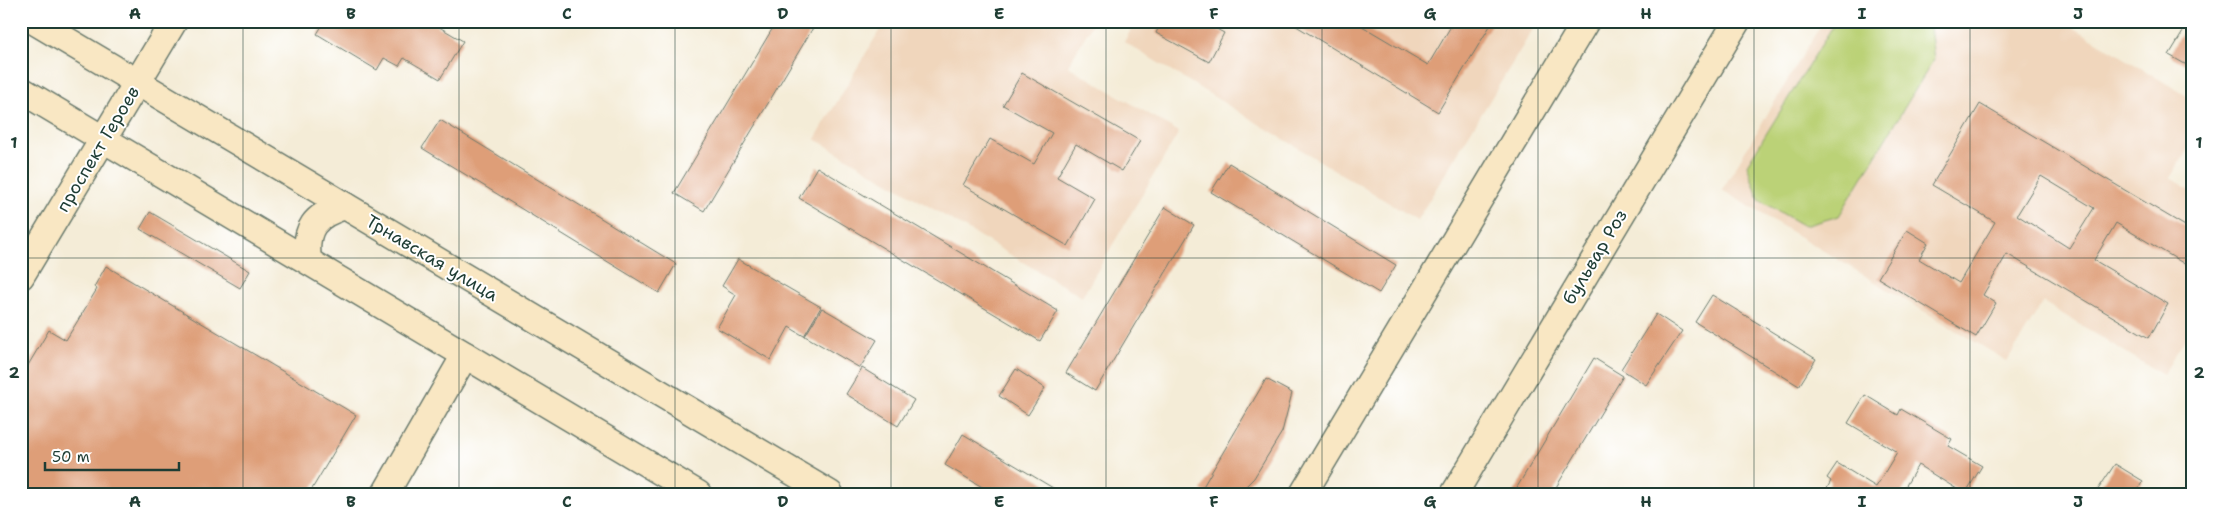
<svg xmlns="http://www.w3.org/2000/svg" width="2213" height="515" viewBox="0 0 2213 515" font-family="'Shantell Sans',sans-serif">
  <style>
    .built { fill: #f0d6bc }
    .park { fill: #bbd277; stroke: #6d8856 }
    .building { fill: #de9e78; fill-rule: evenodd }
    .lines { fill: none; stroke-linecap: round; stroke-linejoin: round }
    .secondary-casing { stroke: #6a7a6d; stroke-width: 29 }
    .secondary { stroke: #f9e7c3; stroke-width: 26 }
    .grid { fill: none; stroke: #1f3d34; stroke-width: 1; stroke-opacity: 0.55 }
    .labels { text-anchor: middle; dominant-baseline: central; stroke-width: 4; stroke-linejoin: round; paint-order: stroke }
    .street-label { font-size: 18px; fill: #1f3d34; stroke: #fff }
    .neatline { fill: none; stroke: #1f3d34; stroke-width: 2 }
    .grid-label { font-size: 16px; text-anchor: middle; font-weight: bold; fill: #1f3d34 }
  </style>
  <rect width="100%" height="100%" fill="#fff"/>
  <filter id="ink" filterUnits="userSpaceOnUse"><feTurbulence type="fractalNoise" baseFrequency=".02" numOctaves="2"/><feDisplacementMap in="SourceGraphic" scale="10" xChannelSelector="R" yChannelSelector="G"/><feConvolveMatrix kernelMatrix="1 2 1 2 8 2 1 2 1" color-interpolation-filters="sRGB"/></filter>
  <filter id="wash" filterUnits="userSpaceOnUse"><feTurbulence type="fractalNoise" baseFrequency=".0096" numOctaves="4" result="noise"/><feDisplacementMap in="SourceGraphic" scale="20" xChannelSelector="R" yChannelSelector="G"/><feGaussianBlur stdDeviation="1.12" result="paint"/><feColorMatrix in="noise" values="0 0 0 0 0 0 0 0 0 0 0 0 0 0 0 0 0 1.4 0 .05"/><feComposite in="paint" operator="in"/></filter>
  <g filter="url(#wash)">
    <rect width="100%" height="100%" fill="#f4ecd7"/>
    <g class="built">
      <path d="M885,21H1094L1068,66L1179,132L1082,297L815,139Z"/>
      <path d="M1136,21H1538L1417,220L1124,42Z"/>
      <path d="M1823,21H2063L2192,99V142L2170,178L2192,191V327L2163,375L2043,302L2007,361L1722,190Z"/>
    </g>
    <path class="park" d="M1836,21H1920L1930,27L1934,59L1839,216L1804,226L1759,200L1747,165Z"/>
    <g id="blocks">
      <g class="building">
        <path d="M325,21H429L463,41L440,79L404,58L399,66L384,58L377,70L317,34Z"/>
        <path d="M777,21H817L704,211L674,193Z"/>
        <path d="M1162,21H1202L1224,33L1209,62L1156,33Z"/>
        <path d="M1288,21H1365L1362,26L1428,65L1454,21H1493L1438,112Z"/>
        <path d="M2186,27L2192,31V68L2169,55Z"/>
        <path d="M1022,73L1140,141L1122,171L1076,144L1057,177L1095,199L1068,246L963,185L990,139L1034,164L1052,133L1003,105Z"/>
        <path d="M1980,104L2192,230V259L2188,266L2116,223L2094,260L2168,304L2149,338L2007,254L1983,295L1996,303L1976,337L1878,278L1907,230L1928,243L1919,259L1959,283L1995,222L1932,185ZM2041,176L2094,208L2069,248L2017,215Z"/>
        <path d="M440,120L676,264L659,293L422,148Z"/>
        <path d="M1229,163L1396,265L1379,293L1211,192Z"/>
        <path d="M817,167L1058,311L1040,341L799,198Z"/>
        <path d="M1165,207L1194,225L1095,391L1066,373Z"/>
        <path d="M150,212L250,271L240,288L140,229Z"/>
        <path d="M738,259L821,307L804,336L789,327L771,360L717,328L736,295L722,286Z"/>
        <path d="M106,266L356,415L309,494H21V377L49,330L66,340L97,289L94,287Z"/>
        <path d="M1712,295L1816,359L1799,386L1695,322Z"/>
        <path d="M822,308L877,340L860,368L805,336Z"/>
        <path d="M1656,314L1682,331L1646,385L1621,369Z"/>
        <path d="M1594,358L1623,376L1552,494H1513Z"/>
        <path d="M862,368L914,400L898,426L846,394Z"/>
        <path d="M1016,369L1045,388L1028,415L999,396Z"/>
        <path d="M1266,379L1292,393L1282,432L1254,478L1238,494H1207L1201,490Z"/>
        <path d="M1865,395L1898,415L1901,409L1952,439L1948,446L1982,466L1965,494L1918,465L1901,494H1824L1831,481L1827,478L1837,463L1876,487L1897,452L1848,423Z"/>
        <path d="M963,434L1063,494H994L945,465Z"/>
        <path d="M2115,464L2143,481L2135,494H2095Z"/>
      </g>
    </g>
  </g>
  <g filter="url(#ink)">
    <use href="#blocks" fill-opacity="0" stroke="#6a7a6d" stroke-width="1"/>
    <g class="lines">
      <g class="secondary-casing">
        <g id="secondary">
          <path d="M34,21L830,494"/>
          <path d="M21,90L698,494"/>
          <path d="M308,260C304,229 314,215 345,206"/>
          <path d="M21,276L174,21"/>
          <path d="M385,494L465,355"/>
          <path d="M1303,494L1586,21"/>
          <path d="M1454,494L1737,21"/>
        </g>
      </g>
      <use href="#secondary" class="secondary"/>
    </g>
  </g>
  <path class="grid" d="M243,21V494M459,21V494M675,21V494M891,21V494M1106,21V494M1322,21V494M1538,21V494M1754,21V494M1970,21V494M21,258H2192"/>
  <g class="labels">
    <g class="street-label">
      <text transform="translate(98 149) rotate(-59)">проспект Героев</text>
      <text transform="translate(1595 257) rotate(-59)">бульвар Роз</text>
      <text transform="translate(432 258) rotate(31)">Трнавская улица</text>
    </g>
  </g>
  <rect width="2213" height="515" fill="none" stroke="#fff" stroke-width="55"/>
  <path d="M45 462v8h134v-8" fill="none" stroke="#1f3d34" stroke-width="2.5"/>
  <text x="52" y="462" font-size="15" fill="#1f3d34" stroke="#ffffff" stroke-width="4" paint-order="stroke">50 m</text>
  <rect x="28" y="28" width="2158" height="460" class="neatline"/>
  <g class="grid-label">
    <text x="135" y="19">A</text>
    <text x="351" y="19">B</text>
    <text x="567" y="19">C</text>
    <text x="783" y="19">D</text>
    <text x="999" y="19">E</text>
    <text x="1214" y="19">F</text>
    <text x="1430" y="19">G</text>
    <text x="1646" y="19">H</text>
    <text x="1862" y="19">I</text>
    <text x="2078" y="19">J</text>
    <text x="14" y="148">1</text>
    <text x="2199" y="148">1</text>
    <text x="14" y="378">2</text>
    <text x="2199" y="378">2</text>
    <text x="135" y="507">A</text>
    <text x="351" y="507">B</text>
    <text x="567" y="507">C</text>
    <text x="783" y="507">D</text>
    <text x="999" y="507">E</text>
    <text x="1214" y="507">F</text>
    <text x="1430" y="507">G</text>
    <text x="1646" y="507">H</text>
    <text x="1862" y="507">I</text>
    <text x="2078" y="507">J</text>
  </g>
</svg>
